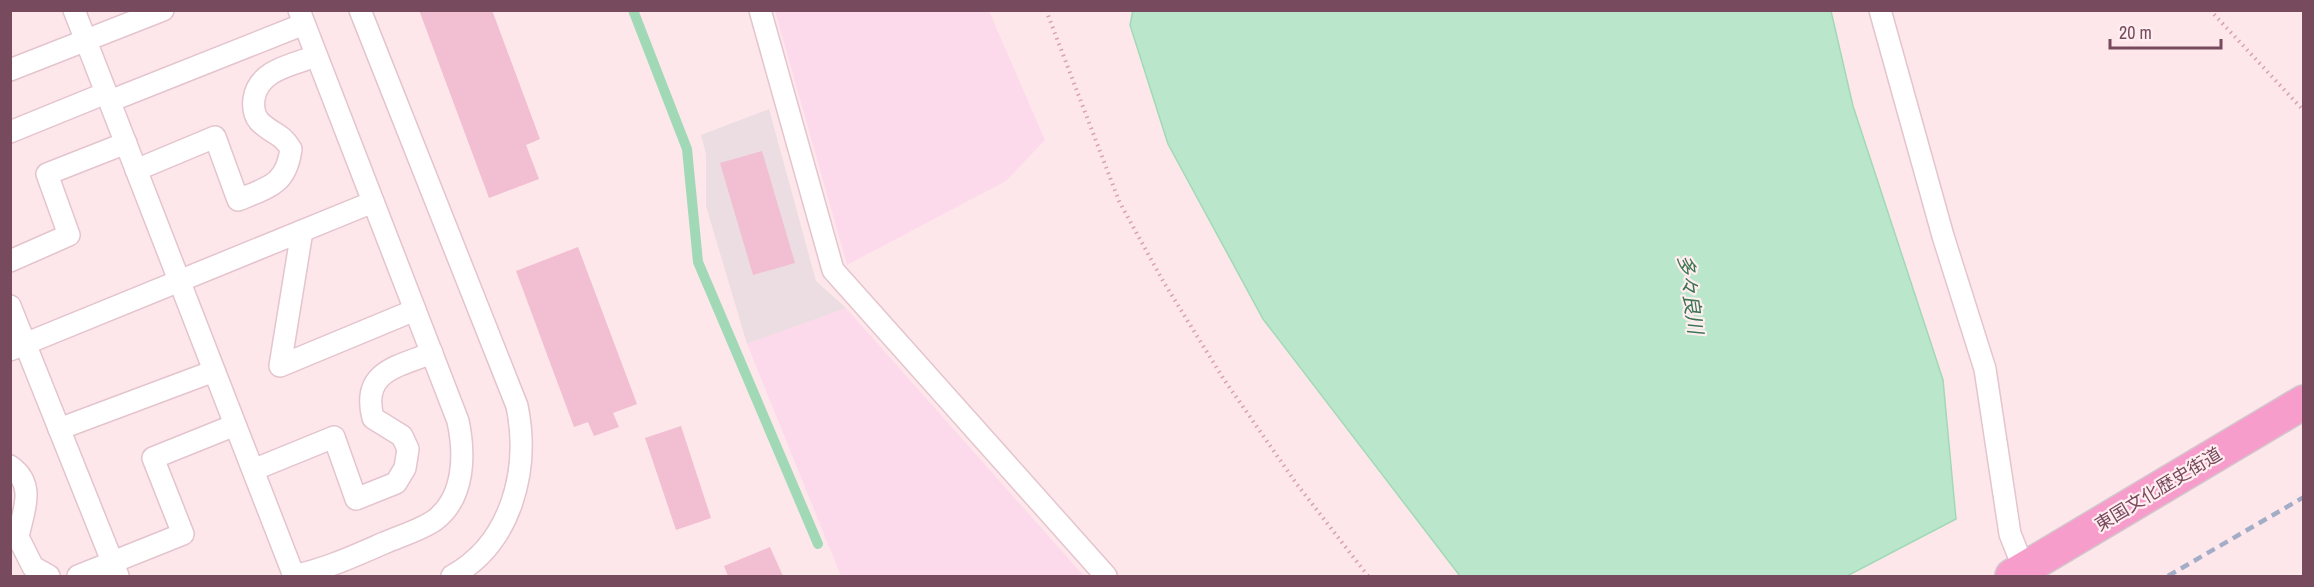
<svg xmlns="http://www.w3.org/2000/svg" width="2314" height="587" viewBox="0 0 2314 587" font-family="'Archivo Narrow','Noto Sans JP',sans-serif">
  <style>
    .commercial { fill: #fddaeb }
    .industrial { fill: #ebdde1 }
    .water { fill: #bae7cb; stroke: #a1d9b6; stroke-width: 1.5 }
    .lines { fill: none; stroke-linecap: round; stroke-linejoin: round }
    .stream { stroke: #a1d9b6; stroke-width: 10 }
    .building { fill: #f2bed2 }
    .lane-casing { stroke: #e4c4ce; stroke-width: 24 }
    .highway-casing { stroke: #d3c5cb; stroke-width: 36 }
    .path { stroke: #d8a1b6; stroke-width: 4; stroke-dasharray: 1.5 4.5; stroke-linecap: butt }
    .lane { stroke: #fff; stroke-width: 21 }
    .highway { stroke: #f79dcc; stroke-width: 33 }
    .rail { stroke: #a4adc7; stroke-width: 4.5; stroke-dasharray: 9 6; stroke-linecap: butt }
    .labels { text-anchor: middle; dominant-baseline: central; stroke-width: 4.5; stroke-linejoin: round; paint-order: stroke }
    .street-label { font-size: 18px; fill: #774a5d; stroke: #ffedf0 }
    .water-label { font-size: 20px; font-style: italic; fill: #3b7551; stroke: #ffedf0 }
  </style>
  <rect width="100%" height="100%" fill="#fde7ea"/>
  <g class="commercial">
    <path d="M775,11H989L1045,140L1006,181L847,265Z"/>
    <path d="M846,308L1084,576H841L747,344Z"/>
  </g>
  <path class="industrial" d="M769,109L816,281L846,308L747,344L706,206V154L701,135Z"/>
  <path class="water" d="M1133,10L1831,11L1853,106L1943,380L1956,519L1847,576H1460L1263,319L1168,144L1130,25Z"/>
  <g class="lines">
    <path class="stream" d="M633,10L687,149L698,262L818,544"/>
  </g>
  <g class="building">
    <path d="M419,10H492L540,139L526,145L539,179L489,198Z"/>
    <path d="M762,151L795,263L753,275L720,163Z"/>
    <path d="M578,247L637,404L613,413L619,427L594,436L588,422L574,427L516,271Z"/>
    <path d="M681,426L711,518L676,530L645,438Z"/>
    <path d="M770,547L783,576H728L724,566Z"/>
  </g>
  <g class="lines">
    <g class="lane-casing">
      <g id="lane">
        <path d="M74,10L294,576"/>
        <path d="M360,10L517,406C530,469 512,543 452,576"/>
        <path d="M760,10L833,270L1106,576"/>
        <path d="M1880,10L1943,236L1985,369L2010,534L2024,569"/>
        <path d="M10,70L163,10"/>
        <path d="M110,101L304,24"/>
        <path d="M10,132L106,93"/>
        <path d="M136,170L215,137L238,200C269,187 286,185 291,149C281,132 271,134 259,121C254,115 253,107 254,99C258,70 292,65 316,56"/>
        <path d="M302,231L280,366L415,310"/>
        <path d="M10,261L69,235L47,174L126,143"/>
        <path d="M10,306L118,576"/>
        <path d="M10,350L373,202"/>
        <path d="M59,429L214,371"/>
        <path d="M10,466C37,485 23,511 18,537L33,567L49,576"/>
        <path d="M253,470L334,437L356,499L396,483L405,468L408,449L402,436L373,418C361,371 397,367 432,353"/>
        <path d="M78,576L183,534L153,458L235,425"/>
        <path d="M293,576C326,569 354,556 384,543C400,536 421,530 435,520C465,497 465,454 458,421L299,10"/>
      </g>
    </g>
    <g class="highway-casing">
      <path id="highway" d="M2012,576L2304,402"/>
    </g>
    <g class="path">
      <path d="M1046,10L1119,201L1163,281L1223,378L1296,483L1368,576"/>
      <path d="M2210,10L2304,111"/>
    </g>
    <use href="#lane" class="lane"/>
    <use href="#highway" class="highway"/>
    <path class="rail" d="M2168,576L2304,497"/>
  </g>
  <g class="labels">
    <g class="street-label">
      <text transform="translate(2158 489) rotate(-31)">東国文化歴史街道</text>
    </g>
    <g class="water-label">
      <text transform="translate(1691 294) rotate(82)">多々良川</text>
    </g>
  </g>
  <rect width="2314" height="587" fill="none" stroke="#774a5d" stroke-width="24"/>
  <path d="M2110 39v9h111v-9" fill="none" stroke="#774a5d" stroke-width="3"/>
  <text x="2119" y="39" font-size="18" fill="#774a5d" stroke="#ffedf0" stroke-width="4.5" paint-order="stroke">20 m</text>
</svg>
